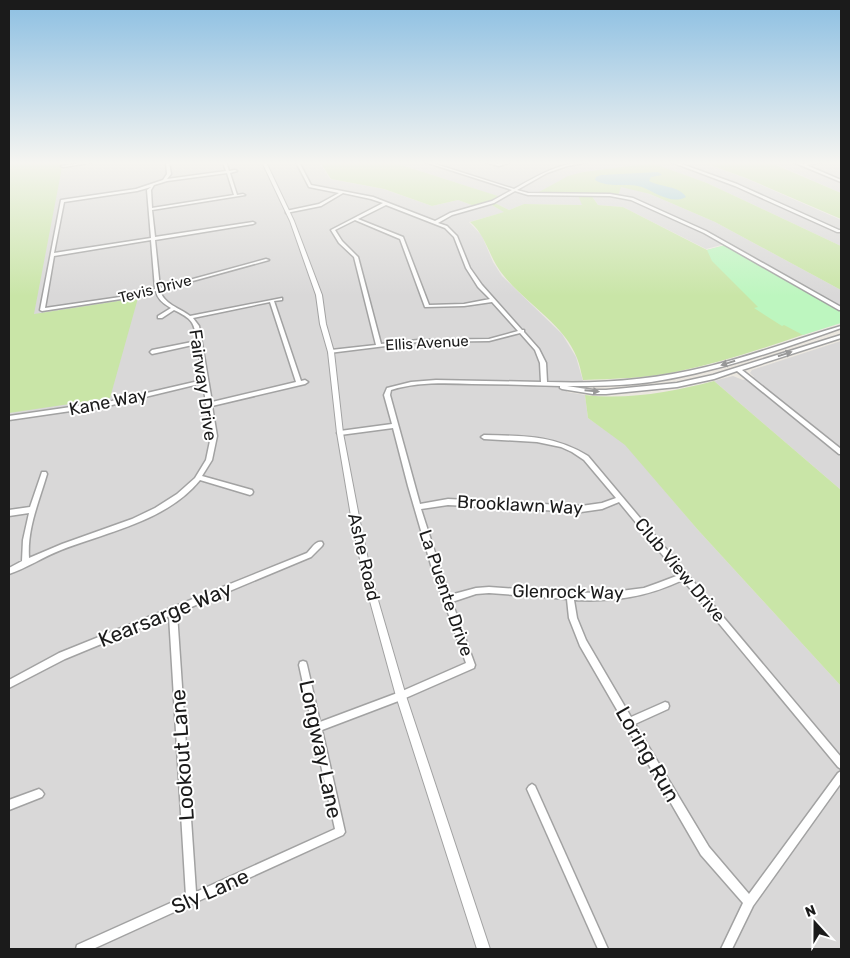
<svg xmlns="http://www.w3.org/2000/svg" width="850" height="958" viewBox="0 0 850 958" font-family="Rubik,sans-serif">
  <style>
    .residential { fill: #d9d8d8 }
    .grass { fill: #c9e5a7 }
    .park { fill: #bdf6bf }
    .water { fill: #a2cfd8 }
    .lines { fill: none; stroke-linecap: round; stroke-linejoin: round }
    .minor-casing { stroke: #a2a2a2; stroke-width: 3 }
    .tertiary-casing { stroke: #a2a2a2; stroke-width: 2 }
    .minor { fill: #fff; fill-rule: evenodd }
    .tertiary { fill: #fff; fill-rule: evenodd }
    .oneway { fill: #989898 }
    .labels { text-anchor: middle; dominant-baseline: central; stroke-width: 4; stroke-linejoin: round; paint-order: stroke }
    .far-street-label { font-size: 15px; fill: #1b1b1b; stroke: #fff }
    .street-label { font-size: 18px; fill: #1b1b1b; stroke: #fff }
    .near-street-label { font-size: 21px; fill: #1b1b1b; stroke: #fff }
  </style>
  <rect width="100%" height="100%" fill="#ece8e0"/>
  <g class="residential">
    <path d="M9,162H319L330,179L383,189L432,206L458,200L477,207L488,203L505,212L469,222L482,236L493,262L502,276L562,334L576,357L583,381H567V392L585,395L588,418L625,444L698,530L841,686V949H9Z"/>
    <path d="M393,162H700L745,178L841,220V246L707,183L652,163L583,172L557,182L578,195L583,205L524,204L509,210L493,202L500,197Z"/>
    <path d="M770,162H841V193L787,169Z"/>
    <path d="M621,186L650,194L715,222L841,290V309L725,244L706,249L623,207L598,205L591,195Z"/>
    <path d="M841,341V490L714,381L733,376L743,380L754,377L750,373L752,370Z"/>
  </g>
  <g class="grass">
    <path d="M9,162H63L34,314L138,298L110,398L9,413Z"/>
    <path d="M320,162H392L501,197L493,202L509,210L524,204L582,205L578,195H539V192L568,176L583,172L652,163L707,183L841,246V290L715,222L650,194L621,187L618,196L591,195L598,205L623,207L707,250L723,246L841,322C786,340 731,361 675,372C645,378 614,379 583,380C581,373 580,365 577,358C564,324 526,304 504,276C489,259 487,236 470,222L504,212L488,203L477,207L458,200L432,206L384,189L331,179Z"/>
    <path d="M701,162H769L841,193V219L746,178Z"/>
    <path d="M714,381L841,490V686L698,530L625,445L588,418L585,395C628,400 672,392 714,381Z"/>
  </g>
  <path class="park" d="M725,245L841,310V323L803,335L784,325L782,326L754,308L758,307L712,261L707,250Z"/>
  <path class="water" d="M658,172L662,175L651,177L649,181C660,187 680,186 686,197C671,205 655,192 642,187C626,182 610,189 595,180L596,177L601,175Z"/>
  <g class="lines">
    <g class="minor-casing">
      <g id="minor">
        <path d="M88,162H96L63,167L61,166Z"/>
        <path d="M166,162H169L171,174L167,179L226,171L223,162H226L229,171L235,170L237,171L230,173L237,195L243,194L245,195L152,210L155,237L253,222L255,223L253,224L155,240L160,288L266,259L269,260L160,290C163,304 180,308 190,316L282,298V300L274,301L301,381L305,380L308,382L305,384L212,406L217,436L212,460L202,476L252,490L253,492L252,494L250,495L200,480C167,521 107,532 61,550C43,557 27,568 9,574V568L22,561L23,540L29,513L9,516V510L30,507L42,472H46L47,474C39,502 27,528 29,558L62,544L132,519L155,508L177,494L195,478L206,460L211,436L203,383L112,405L9,420V416L112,401L203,380L197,344L152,354L150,352L152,350L197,341C194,321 192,319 174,310L162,318H158V316L171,308C164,304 157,299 156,291L134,297L42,311L40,310L61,200L136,189L163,180L167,174ZM227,173L234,195L152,208L151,190L154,185L167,181ZM151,187L147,190L151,238L54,253L64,202L137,191ZM151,240L155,289L134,295L45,308L54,256ZM270,302L296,382L212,402L199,326L193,318Z"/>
        <path d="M296,162H299L311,185L373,197L435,221L450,213L492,201L512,190L425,162H429L514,189C539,175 560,162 589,162L567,166L547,173L517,190L528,193L610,194L633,198L706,231L841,307V310H839L704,233L631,200L610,196L528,195L515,191L494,203L452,215L438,223L447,226L457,236L470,268L482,285L522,330H524V332L539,349L546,363L547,382C600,384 653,380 706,367C752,356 796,339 841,326V328C779,350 716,372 651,382C623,386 595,386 567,386L593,390H606L677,383L713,375L841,335V338L742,370L841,449V454H839L737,371L714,379L677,387L606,394H593L562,389L560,388V386C531,385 501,384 472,384C445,383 417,382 391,390L390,395L420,504L448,499L581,506L602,503L616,498L584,460L572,452L561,447L537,442L484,439L481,437L484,435C523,436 554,435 588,456L841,757V769L838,767L683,580C646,597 615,602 574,600L577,618L586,640L631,717L665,702L668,703L669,706L668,709L635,724L709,847L749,894L838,773L841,771V783L753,906L732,949H721L743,903L701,855L580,646L569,618L567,599L489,593L476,594L452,602L475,665L474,668L401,700L322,730L345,832L343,835L93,949H76L77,945L186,896L169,616L65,659L9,688V680L59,653L307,553C311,549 316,540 322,542L323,544L322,546L311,557L177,613L196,892L335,829L299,665L300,662L303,661L306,662L307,665L320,722L400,692L466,663L431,565L408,486L393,428L340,435L337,433L340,431L392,424L384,395L387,388L411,382L436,380L541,382L540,363L535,350L520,333L489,341L418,342L329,353V352L331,350L376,345L354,257L339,243L331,230L383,203L371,199L343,193L321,206L286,213V211L319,204L339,193L309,187ZM386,205L445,228L454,237L466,268L478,287L490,299L464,304L429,305L403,237L358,219ZM355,220L400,239L425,307L464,306L492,302L518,331L489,339L418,340L381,344L358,257L342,241L335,230ZM619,502L679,575L658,583L644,588L613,592L578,593L489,587L476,588L450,595L439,565L421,509L448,505L581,512L602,509Z"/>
        <path d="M484,162C489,162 495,164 499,164C503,164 506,162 511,162L499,166Z"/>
        <path d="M671,162H676L737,184L839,230H841V232H837L735,186Z"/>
        <path d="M793,162H797L803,164L822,162L806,165L841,180V182Z"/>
        <path d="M532,784L535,786L608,949H598L527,789L529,786Z"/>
        <path d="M39,789L42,791L44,794L42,797L9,810V800Z"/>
      </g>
    </g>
    <g class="tertiary-casing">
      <path id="tertiary" d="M262,162H266L294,221L322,295L326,324L334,352L343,433L360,522L373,583L406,696L490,949H477L396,696L365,583L352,522L337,433L328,352L320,324L316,295L290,221Z"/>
    </g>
    <use href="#minor" class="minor"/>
    <use href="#tertiary" class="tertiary"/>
  </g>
  <defs><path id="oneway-solid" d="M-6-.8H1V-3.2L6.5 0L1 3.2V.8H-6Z" transform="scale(1.25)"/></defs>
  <g class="oneway">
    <use href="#oneway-solid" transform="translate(785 354) rotate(-18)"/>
    <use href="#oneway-solid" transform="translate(728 363) rotate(163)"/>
    <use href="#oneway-solid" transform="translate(592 391) rotate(5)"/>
  </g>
  <linearGradient id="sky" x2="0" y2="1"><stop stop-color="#8cbfe2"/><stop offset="0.55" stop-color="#f6f5f1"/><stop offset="1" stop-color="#f6f5f1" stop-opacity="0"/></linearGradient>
  <rect width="850" height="296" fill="url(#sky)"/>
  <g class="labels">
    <g class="far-street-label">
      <text transform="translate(155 289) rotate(-14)">Tevis Drive</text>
      <text transform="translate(427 343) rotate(-3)">Ellis Avenue</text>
    </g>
    <g class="street-label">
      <text transform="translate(203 385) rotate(82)">Fairway Drive</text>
      <text transform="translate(108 402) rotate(-11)">Kane Way</text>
      <text transform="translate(520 505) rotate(3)">Brooklawn Way</text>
      <text transform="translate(364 557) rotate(77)">Ashe Road</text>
      <text transform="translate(680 570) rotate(50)">Club View Drive</text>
      <text transform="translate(568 592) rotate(1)">Glenrock Way</text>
      <text transform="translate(446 593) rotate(71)">La Puente Drive</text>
    </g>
    <g class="near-street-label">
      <text transform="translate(165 614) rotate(-22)">Kearsarge Way</text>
      <text transform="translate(321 749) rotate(78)">Longway Lane</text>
      <text transform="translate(648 754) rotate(60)">Loring Run</text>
      <text transform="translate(182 755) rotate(-94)">Lookout Lane</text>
      <text transform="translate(210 891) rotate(-24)">Sly Lane</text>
    </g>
  </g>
  <rect width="850" height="958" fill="none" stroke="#1b1b1b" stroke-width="20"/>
  <g transform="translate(815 923) rotate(339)" stroke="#ffffff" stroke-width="4" paint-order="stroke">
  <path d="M0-4L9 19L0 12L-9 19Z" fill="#1b1b1b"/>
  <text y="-8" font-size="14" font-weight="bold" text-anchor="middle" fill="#1b1b1b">N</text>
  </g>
</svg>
